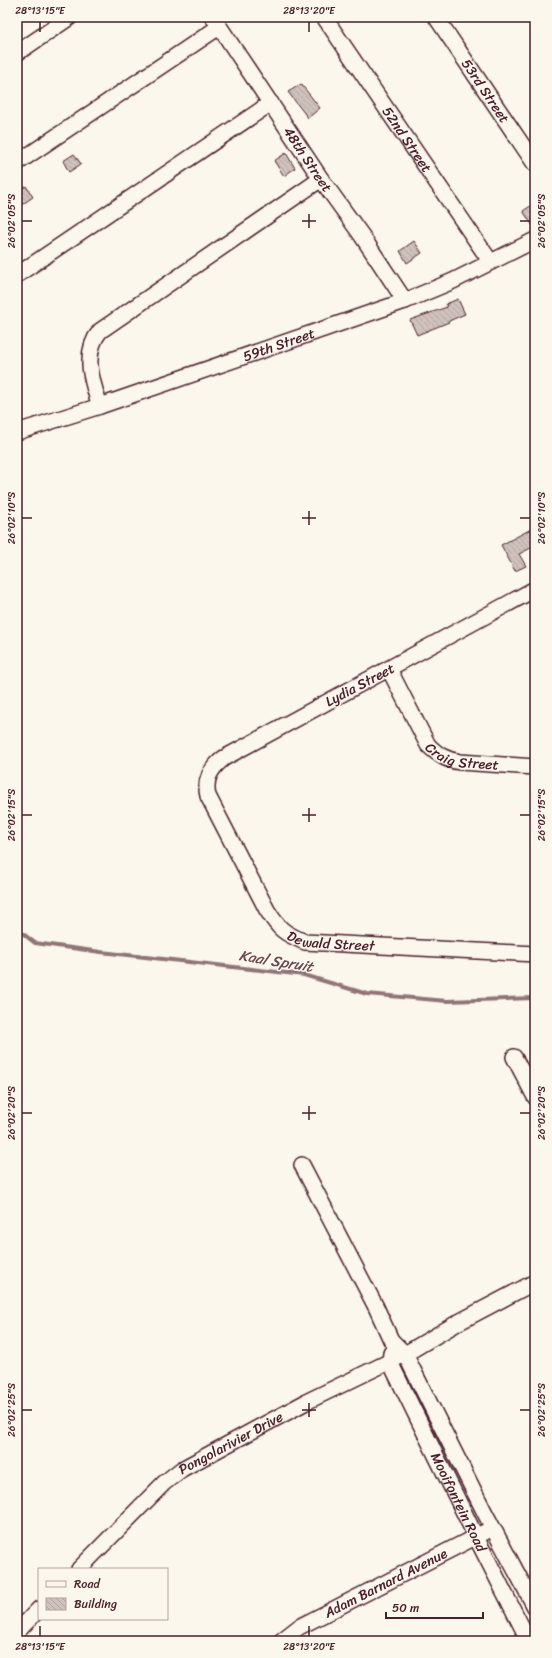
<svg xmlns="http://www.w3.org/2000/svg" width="552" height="1658" viewBox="0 0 552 1658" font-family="Sriracha,sans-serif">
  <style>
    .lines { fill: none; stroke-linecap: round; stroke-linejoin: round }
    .stream { stroke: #907477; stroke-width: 4 }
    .building { fill: url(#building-back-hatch); stroke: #4a1f2b }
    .minor-casing { stroke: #4a1f2b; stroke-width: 18 }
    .minor { stroke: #fbf7ec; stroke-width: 15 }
    .ticks { fill: none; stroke: #4a1f2b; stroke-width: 1.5 }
    .labels { text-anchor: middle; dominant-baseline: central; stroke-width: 3; stroke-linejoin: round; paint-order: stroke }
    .street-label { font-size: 14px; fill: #4a1f2b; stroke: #fbf7ec }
    .water-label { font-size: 15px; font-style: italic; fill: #6d4a51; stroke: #fbf7ec }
    .neatline { fill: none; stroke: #4a1f2b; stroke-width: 1.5 }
    .ticks-label { font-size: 10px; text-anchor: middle; fill: #4a1f2b }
  </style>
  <defs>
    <pattern id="building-back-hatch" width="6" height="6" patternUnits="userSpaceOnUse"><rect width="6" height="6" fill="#cfc2bc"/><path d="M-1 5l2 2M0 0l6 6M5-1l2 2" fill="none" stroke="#b3a6a2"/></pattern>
  </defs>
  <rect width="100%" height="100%" fill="#fbf7ec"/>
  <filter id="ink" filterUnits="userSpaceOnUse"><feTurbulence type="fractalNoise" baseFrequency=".025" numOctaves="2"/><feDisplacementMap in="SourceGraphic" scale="8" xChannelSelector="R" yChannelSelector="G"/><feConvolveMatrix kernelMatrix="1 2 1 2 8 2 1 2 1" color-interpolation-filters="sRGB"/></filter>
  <g filter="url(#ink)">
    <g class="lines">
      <path class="stream" d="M17,929L35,943L101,952L304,975L367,994L447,1001L535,998"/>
    </g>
    <g class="building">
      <path d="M301,84L320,108L308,118L288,92Z"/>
      <path d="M286,153L295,168L284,176L274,161Z"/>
      <path d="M74,154L81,164L69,172L63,161Z"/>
      <path d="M26,186L33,197L17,208V192Z"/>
      <path d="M535,203V229L523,211Z"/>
      <path d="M414,241L422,253L407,263L400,251Z"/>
      <path d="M458,299L465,314L449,321V322L417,335L410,320L447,307L446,304Z"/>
      <path d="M535,527V546L519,554L526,566L515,571L501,545Z"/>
    </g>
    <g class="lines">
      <g class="minor-casing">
        <g id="minor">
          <path id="s1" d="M213,17L321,179L362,236L405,301"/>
          <path id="s2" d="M324,17L490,261"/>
          <path id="s3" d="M436,17L535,164"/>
          <path d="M17,53L70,17"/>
          <path d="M17,163L219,27"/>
          <path d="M17,275L271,103"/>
          <path d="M100,406C92,382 82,353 100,331L321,179"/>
          <path id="s4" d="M17,432L100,406L405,301L453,281L535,240"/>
          <path id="s5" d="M535,589L224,758C211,768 204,779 208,796L267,910C279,929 283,933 305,942L535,954"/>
          <path id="s6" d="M389,669L428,745C438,755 446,760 460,762L535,767"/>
          <path d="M514,1057L535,1097"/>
          <path d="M302,1165L376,1307L391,1340L405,1354L486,1515L535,1607"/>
          <path id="s7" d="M391,1353L390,1362L476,1537L529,1641"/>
          <path id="s8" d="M79,1569L164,1483L182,1469L306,1402L405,1354L459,1322L535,1282"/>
          <path d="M17,1632L39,1609"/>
          <path id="s9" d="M281,1641L299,1627L485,1532"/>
        </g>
      </g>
      <use href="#minor" class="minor"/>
    </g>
  </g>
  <path class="ticks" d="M40,22V32M309,22V32M309,214V228M22,221H32M302,221H316M520,221H530M309,511V525M22,518H32M302,518H316M520,518H530M309,808V822M22,815H32M302,815H316M520,815H530M309,1106V1120M22,1113H32M302,1113H316M520,1113H530M309,1403V1417M22,1410H32M302,1410H316M520,1410H530M40,1626V1636M309,1626V1636"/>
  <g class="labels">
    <g class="street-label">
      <text stroke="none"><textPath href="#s3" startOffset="89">53rd Street</textPath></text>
      <text stroke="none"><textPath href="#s2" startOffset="148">52nd Street</textPath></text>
      <text stroke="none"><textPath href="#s1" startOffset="171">48th Street</textPath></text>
      <text stroke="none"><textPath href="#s4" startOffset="276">59th Street</textPath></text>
      <text transform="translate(360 685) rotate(-28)">Lydia Street</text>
      <text stroke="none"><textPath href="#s6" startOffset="123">Craig Street</textPath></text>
      <text stroke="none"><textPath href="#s5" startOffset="603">Dewald Street</textPath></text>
      <text stroke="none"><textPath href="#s8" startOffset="199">Pongolarivier Drive</textPath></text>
      <text stroke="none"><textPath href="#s7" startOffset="165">Mooifontein Road</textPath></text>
      <text stroke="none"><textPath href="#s9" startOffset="120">Adam Barnard Avenue</textPath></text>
    </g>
    <g class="water-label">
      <text transform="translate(276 961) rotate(9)">Kaal Spruit</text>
    </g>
  </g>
  <rect width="552" height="1658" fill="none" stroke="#fbf7ec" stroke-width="44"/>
  <rect x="38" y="1568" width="130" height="52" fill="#fbf7ec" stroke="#b4a19f"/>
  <rect x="46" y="1581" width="20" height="6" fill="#fbf7ec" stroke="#b4a19f"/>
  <text x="74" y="1588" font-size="12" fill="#4a1f2b">Road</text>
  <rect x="46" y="1598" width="20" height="12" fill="url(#building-back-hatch)" stroke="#b4a19f"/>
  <text x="74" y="1608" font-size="12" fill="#4a1f2b">Building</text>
  <path d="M386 1612v6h97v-6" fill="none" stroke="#4a1f2b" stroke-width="2"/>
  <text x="392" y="1612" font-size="12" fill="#4a1f2b" stroke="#fbf7ec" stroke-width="3" paint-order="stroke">50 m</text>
  <rect x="22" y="22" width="508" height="1614" class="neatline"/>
  <g class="ticks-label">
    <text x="40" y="14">28°13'15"E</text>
    <text x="309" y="14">28°13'20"E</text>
    <text transform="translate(11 221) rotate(-90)" y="4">26°02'05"S</text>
    <text transform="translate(541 221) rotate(-90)" y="4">26°02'05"S</text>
    <text transform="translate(11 518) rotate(-90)" y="4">26°02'10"S</text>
    <text transform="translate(541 518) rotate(-90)" y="4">26°02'10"S</text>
    <text transform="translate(11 815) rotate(-90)" y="4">26°02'15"S</text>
    <text transform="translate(541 815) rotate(-90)" y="4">26°02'15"S</text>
    <text transform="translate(11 1113) rotate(-90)" y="4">26°02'20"S</text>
    <text transform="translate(541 1113) rotate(-90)" y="4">26°02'20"S</text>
    <text transform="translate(11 1410) rotate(-90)" y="4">26°02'25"S</text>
    <text transform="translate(541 1410) rotate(-90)" y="4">26°02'25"S</text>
    <text x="40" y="1650">28°13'15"E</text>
    <text x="309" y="1650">28°13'20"E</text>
  </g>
</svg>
